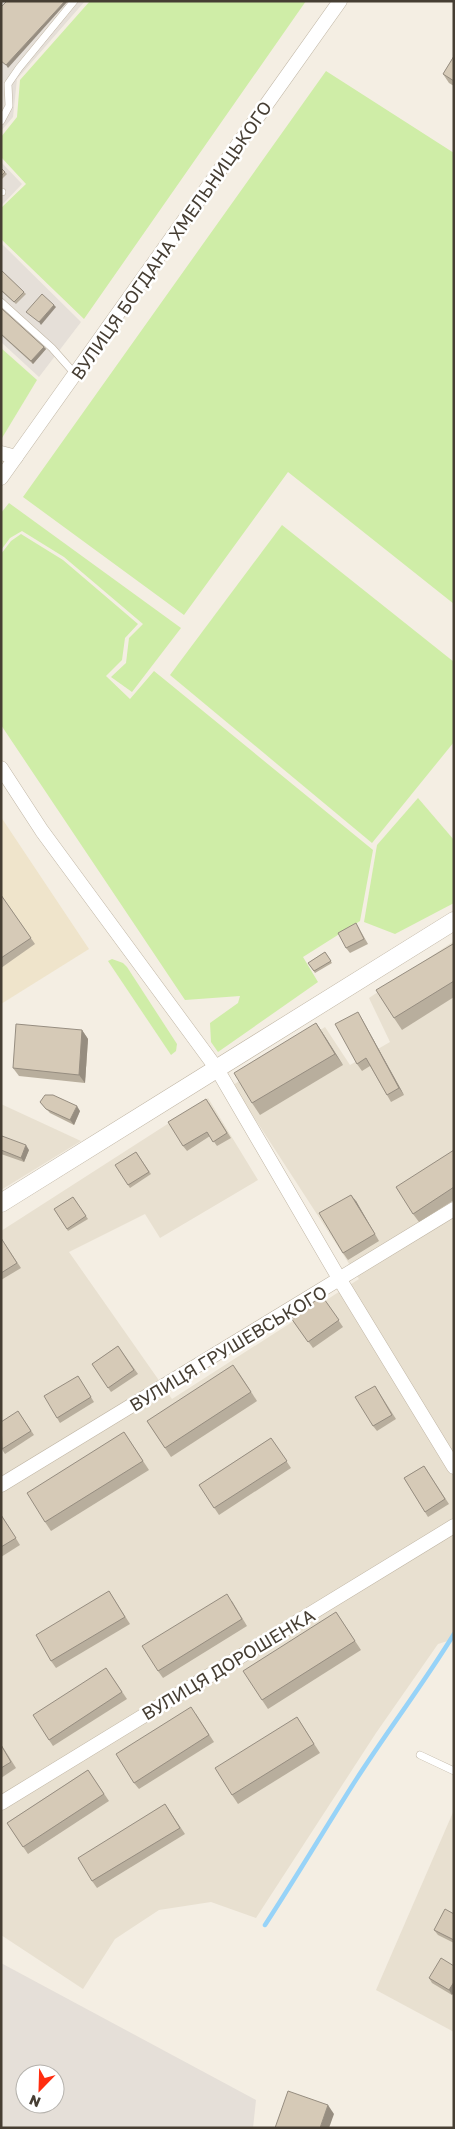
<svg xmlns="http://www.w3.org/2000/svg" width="455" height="2129" viewBox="0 0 455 2129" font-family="'Golos Text',sans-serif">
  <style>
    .residential { fill: #e8e0d0 }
    .industrial { fill: #e5dfd8; fill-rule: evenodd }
    .education { fill: #efe4cb }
    .green { fill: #cfeda7 }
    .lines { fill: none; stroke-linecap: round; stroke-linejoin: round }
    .stream { stroke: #97d3f8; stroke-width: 4.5 }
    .service-casing { stroke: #c0b6a5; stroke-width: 8 }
    .minor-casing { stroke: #c0b6a5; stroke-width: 15 }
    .tertiary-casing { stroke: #c0b6a5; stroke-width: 19 }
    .service { stroke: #fff; stroke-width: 7 }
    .minor { stroke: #fff; stroke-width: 14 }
    .tertiary { stroke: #fff; stroke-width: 18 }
    .wall { fill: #b8ae9d }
    .shaded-wall { fill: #968d80 }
    .building { fill: #d6cab7; stroke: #968d80 }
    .labels { text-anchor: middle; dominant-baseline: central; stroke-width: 5; stroke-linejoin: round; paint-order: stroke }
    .street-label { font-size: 18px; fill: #463e33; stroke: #fff }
  </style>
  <rect width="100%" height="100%" fill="#f4eee3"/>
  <g class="residential">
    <path d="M454,941V1639L438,1644L376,1733L256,1918L211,1902L159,1910L115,1939L83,1989L1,1935V1231L208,1098L258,1180L160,1238L145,1214L69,1252L172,1399L359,1279L233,1085L325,1027L350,1065L390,1042L369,998Z"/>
    <path d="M1,1104L81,1141L1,1190Z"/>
    <path d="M454,1810V2032L376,1990Z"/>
  </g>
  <g class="industrial">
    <path d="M1,1H85L17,79L13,117L1,131Z"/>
    <path d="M1,162L22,184L1,206Z"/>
    <path d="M1,243L81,322L39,377L1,342Z"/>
    <path d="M1,1963L256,2100L253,2128H1ZM25,2074H55V2104H25Z"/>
  </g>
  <path class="education" d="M1,817L89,949L1,1004Z"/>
  <g class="green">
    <path d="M90,1H306L84,319L1,239V208L26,184L1,157V137L17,117L20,80Z"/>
    <path d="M326,71L454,153V604L288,472L184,615L23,497Z"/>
    <path d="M1,348L37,380L2,438H1Z"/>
    <path d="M9,503L181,628L132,692L111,677L126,663L129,638L143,624L64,557L22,531L10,538L1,550V513Z"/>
    <path d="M282,525L454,662V742L372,843L170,675Z"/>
    <path d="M21,534L63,560L138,624L125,638L122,660L106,676L130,699L154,671L373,850L360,921L303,957L318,982L218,1052L211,1042L210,1023L238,1003L240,996L185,1000L1,725V554L11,541Z"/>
    <path d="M418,798L454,840V903L395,934L364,922L377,845Z"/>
    <path d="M112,959L123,963L127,967L177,1044L176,1051L171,1055L108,961Z"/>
  </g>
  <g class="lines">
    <path class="stream" d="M265,1925C295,1879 323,1832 352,1786C385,1734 422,1686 454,1634"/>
    <g class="service-casing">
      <g id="service">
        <path d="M1,121L9,106L8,84L19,68L74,1"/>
        <path d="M1,192H2"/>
        <path d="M1,302L52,348L75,374"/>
        <path d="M420,1755L454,1771"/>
      </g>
    </g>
    <g class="minor-casing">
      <g id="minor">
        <path d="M1,453L16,457"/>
        <path d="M1,478L340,1"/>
        <path d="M1,768L42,831L217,1069L340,1280L454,1467"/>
        <path d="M1,1485L454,1209"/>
        <path d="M1,1803L454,1526"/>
      </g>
    </g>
    <g class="tertiary-casing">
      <path id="tertiary" d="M1,1203L454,921"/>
    </g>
    <use href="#service" class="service"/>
    <use href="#minor" class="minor"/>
    <use href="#tertiary" class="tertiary"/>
  </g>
  <g class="wall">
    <path d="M454,56V86L449,83L443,74Z"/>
    <path d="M1,168L7,174L1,180Z"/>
    <path d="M1,270L26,294L16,304L1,291Z"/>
    <path d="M1,308L46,349L33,364L1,335Z"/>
    <path d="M1,895L35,944L1,968Z"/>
    <path d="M356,923L368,944L350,953L346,948Z"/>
    <path d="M454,946V997L402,1030L394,1018Z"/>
    <path d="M325,952L332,963L315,973L308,963Z"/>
    <path d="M362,1019L404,1095L391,1102L387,1095L370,1066L362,1071L357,1064Z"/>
    <path d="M316,1023L324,1035L343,1065L260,1115L252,1103Z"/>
    <path d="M82,1030L88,1039L85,1083L19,1076L13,1068Z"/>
    <path d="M40,1102L80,1111L74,1125L50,1113Z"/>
    <path d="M209,1103L231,1138L217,1146L210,1136L187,1151L183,1146Z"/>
    <path d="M1,1150H29L24,1162L1,1154Z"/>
    <path d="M454,1150V1200L419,1222L413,1214Z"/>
    <path d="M136,1152L151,1174L130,1188L128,1185Z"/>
    <path d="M73,1197L88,1219L68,1231L54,1209Z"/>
    <path d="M356,1201L379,1241L348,1260L343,1253Z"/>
    <path d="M1,1238L21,1268L1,1280Z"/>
    <path d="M322,1296L343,1327L313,1348L291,1318Z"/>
    <path d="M118,1346L138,1374L111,1392L92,1364Z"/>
    <path d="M239,1373L257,1401L171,1457L147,1421Z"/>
    <path d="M78,1376L94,1402L60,1423L57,1418Z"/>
    <path d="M375,1386L396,1419L377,1431L373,1426Z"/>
    <path d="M18,1411L34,1435L5,1454L1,1448Z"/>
    <path d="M124,1432L149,1470L51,1531L45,1522Z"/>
    <path d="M271,1438L291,1468L219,1515L199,1485Z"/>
    <path d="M424,1466L449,1504L428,1517L404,1478Z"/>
    <path d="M1,1514L20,1545L1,1557Z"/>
    <path d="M109,1591L130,1624L56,1668L51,1661Z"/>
    <path d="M232,1601L247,1626L163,1678L158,1671Z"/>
    <path d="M336,1612L361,1650L268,1709L262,1700Z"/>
    <path d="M106,1668L127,1699L53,1746L49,1740Z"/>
    <path d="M196,1714L214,1742L139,1789L134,1783Z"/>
    <path d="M297,1717L320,1753L238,1804L232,1795Z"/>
    <path d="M1,1744L16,1768L1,1778Z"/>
    <path d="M88,1770L109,1801L28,1854L7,1823Z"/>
    <path d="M165,1804L185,1834L97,1888L92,1881Z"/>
    <path d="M454,1914V1943L438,1935L434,1930Z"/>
    <path d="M454,1966L452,1995L432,1983L429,1978Z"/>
  </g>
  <g class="shaded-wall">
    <path d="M65,1H68L8,68L6,65Z"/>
    <path d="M54,305L56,307L41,325L39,322Z"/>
    <path d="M44,347L46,349L33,364L31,361Z"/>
    <path d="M358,1012L362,1019L404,1095L399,1088Z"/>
    <path d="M316,1023L324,1035L343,1065L335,1054Z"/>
    <path d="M82,1030L88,1039L85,1083L79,1075Z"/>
    <path d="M77,1106L80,1111L74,1125L70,1120Z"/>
    <path d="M26,1145L29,1150L24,1162L21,1158Z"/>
    <path d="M351,1195L356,1201L379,1241L375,1234Z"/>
    <path d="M454,1982V1993L452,1995L449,1990Z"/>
    <path d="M328,2105L334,2114L329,2128H320Z"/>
  </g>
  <g class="building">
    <path d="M7,1H65L6,65L1,61V7Z"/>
    <path d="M454,56V81L443,74Z"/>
    <path d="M1,168L5,172L1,176Z"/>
    <path d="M1,270L24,292L14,302L1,290Z"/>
    <path d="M42,294L54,305L39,322L26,312Z"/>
    <path d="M1,308L44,347L31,361L1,334Z"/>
    <path d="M1,895L31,938L1,958Z"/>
    <path d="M356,923L364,939L346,948L338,933Z"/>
    <path d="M453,944L454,946V981L394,1018L376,990Z"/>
    <path d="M325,952L331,961L314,971L308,963Z"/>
    <path d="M358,1012L399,1088L387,1095L366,1058L357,1064L335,1024Z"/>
    <path d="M316,1023L335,1054L252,1103L234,1073Z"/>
    <path d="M16,1024L82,1030L79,1075L13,1068Z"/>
    <path d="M45,1095H53L77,1106L70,1120L46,1109L40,1102Z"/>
    <path d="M206,1099L227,1133L213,1142L207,1132L183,1146L168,1122Z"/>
    <path d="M2,1136L26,1145L21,1158L1,1150V1138Z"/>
    <path d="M454,1150V1187L413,1214L396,1187Z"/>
    <path d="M136,1152L149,1172L128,1185L115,1165Z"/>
    <path d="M351,1195L375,1234L343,1253L319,1213Z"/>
    <path d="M73,1197L86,1216L67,1229L54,1209Z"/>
    <path d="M1,1238L17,1263L1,1273Z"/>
    <path d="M322,1296L339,1320L308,1342L291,1318Z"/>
    <path d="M118,1346L134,1370L108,1388L92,1364Z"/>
    <path d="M233,1365L251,1392L165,1448L147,1421Z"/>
    <path d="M78,1376L91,1397L57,1418L44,1396Z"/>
    <path d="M375,1386L392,1415L373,1426L355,1397Z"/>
    <path d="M18,1411L31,1431L2,1449L1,1422Z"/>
    <path d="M124,1432L143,1461L45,1522L27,1493Z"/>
    <path d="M271,1438L287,1461L214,1508L199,1485Z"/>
    <path d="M424,1466L445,1499L425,1512L404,1478Z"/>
    <path d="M1,1515L16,1538L1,1547Z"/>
    <path d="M109,1591L125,1617L51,1661L36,1635Z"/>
    <path d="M227,1594L242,1619L158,1671L142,1646Z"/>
    <path d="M336,1612L355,1641L262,1700L243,1671Z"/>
    <path d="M106,1668L122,1692L49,1740L33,1715Z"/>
    <path d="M191,1707L209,1735L134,1783L116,1754Z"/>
    <path d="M297,1717L314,1744L232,1795L215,1768Z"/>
    <path d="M1,1745L11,1762L1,1768Z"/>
    <path d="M88,1770L104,1794L23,1847L7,1823Z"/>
    <path d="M165,1804L180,1828L92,1881L78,1858Z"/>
    <path d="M445,1909L454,1914V1940L434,1930Z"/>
    <path d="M441,1958L454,1966V1982L449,1990L429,1978Z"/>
    <path d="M288,2091L328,2105L320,2128H275Z"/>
  </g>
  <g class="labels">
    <g class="street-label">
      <text transform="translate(171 240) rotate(-55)">ВУЛИЦЯ БОГДАНА ХМЕЛЬНИЦЬКОГО</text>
      <text transform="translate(228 1348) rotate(-31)">ВУЛИЦЯ ГРУШЕВСЬКОГО</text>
      <text transform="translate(228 1664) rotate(-31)">ВУЛИЦЯ ДОРОШЕНКА</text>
    </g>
  </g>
  <rect width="455" height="2129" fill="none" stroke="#463e33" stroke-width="5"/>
  <g transform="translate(40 2089) rotate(203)"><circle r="24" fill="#ffffff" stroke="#b5b2ad"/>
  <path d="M0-4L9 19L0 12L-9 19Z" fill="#ff2d0f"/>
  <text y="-8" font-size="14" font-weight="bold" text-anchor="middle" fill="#463e33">N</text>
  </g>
</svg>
